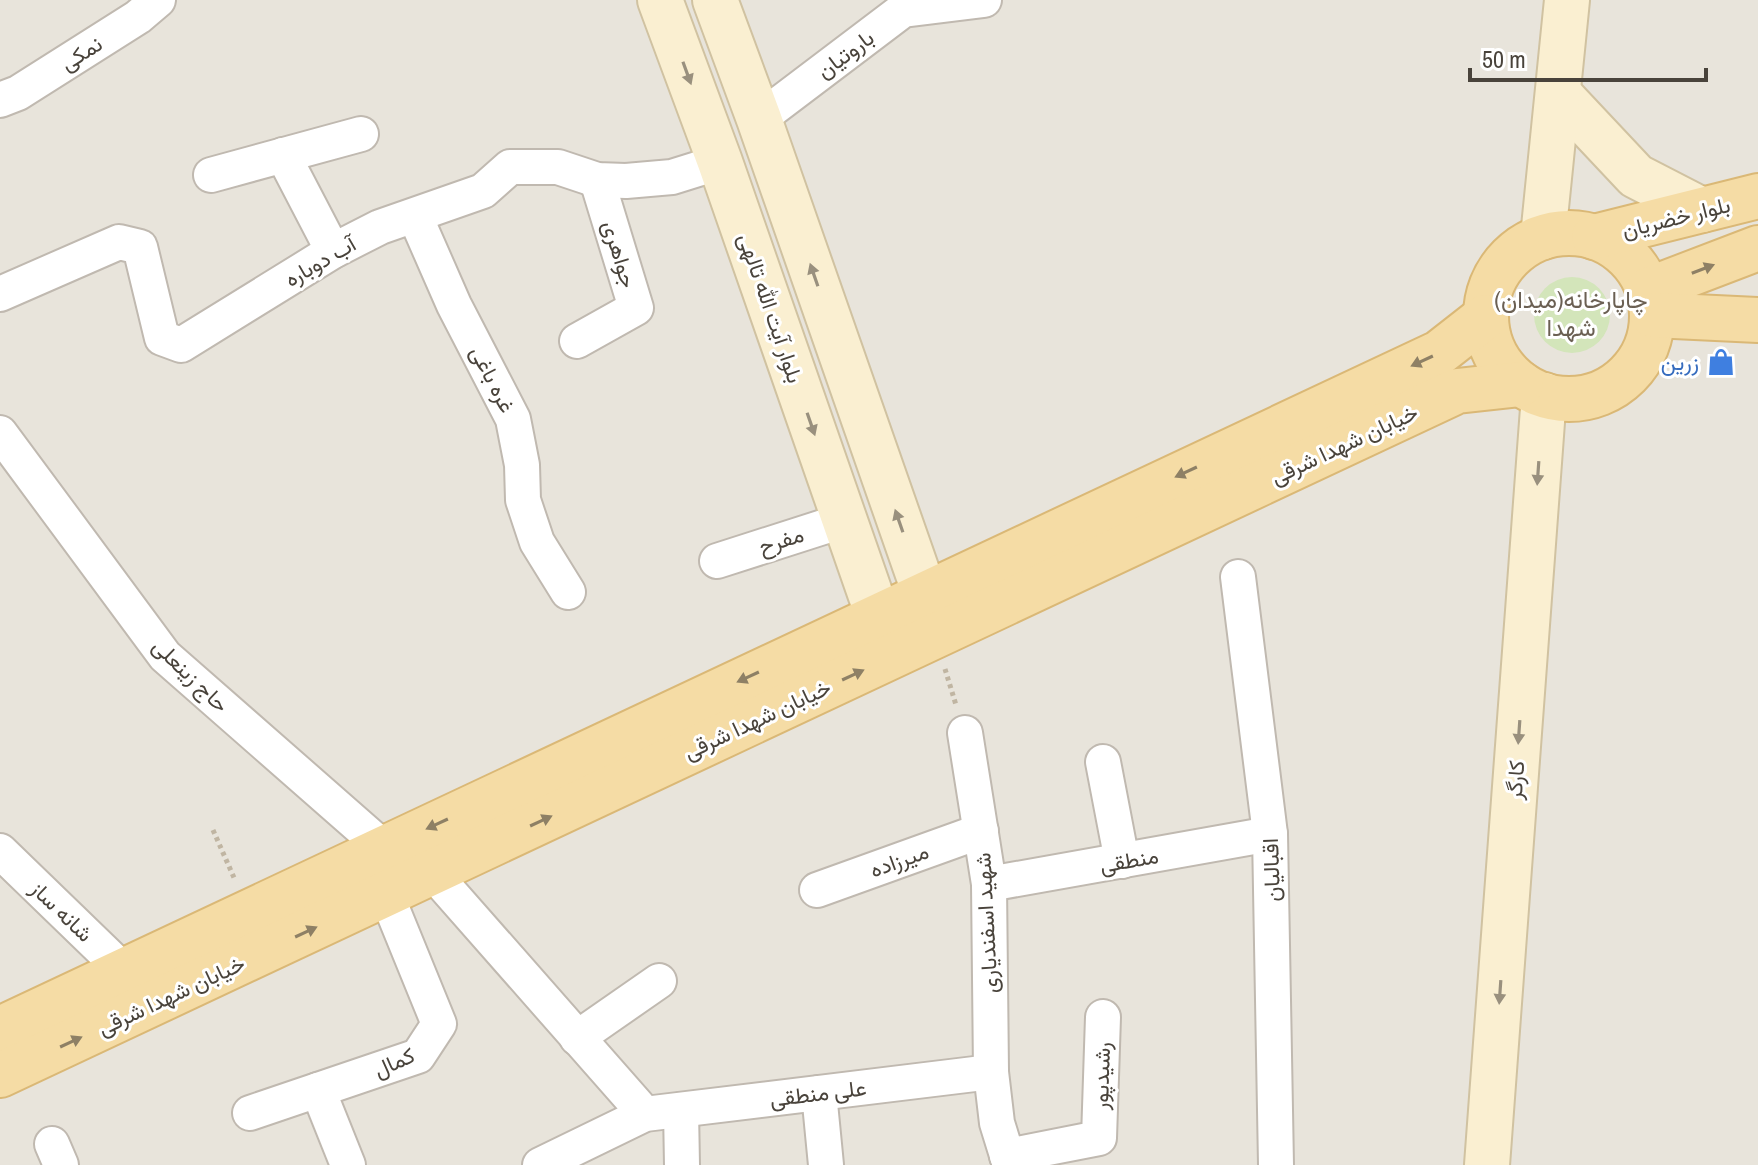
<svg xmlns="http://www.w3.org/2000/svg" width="1758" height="1165" viewBox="0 0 1758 1165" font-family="'Archivo Narrow',Vazirmatn,sans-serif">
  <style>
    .residential { fill: #e8e4db }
    .green { fill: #d3e5ba }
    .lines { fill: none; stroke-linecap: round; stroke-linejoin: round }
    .minor-casing { stroke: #c0b9b0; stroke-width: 38 }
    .secondary-casing { stroke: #d0c2a1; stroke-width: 48 }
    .primary-casing { stroke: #dab876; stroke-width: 48 }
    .path { stroke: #c0b5a2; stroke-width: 5; stroke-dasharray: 4 4; stroke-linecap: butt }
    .minor { stroke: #fff; stroke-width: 34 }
    .secondary { stroke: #faefd1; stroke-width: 44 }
    .primary { stroke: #f5dca5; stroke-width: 44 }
    .oneway { fill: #99907e }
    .oneway2 { fill: #8e8065 }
    .labels { text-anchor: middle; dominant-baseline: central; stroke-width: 6; stroke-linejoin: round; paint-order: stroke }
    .street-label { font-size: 22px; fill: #49433b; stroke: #fff }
    .shop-label { font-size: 22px; fill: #366cbe; stroke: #fff; text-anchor: end }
    .neighbourhood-label { font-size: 24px; fill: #6b6053; stroke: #fff }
  </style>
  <rect width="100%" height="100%" fill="#f5f2ed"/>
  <rect class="residential" x="0" y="0" width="1758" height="1165"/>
  <circle class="green" cx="1572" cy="315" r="38"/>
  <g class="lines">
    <g class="minor-casing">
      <g id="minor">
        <path d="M0,100L18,93L138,17L158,0"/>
        <path d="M759,119L903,10L984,0"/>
        <path d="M283,155L333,251"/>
        <path d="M211,175L361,134"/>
        <path d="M415,216L454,305L513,419L522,465L523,500L537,542L568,592"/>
        <path d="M0,294L119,242L140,247L162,338L181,345L333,251L380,227L483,191L510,167H558L597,180L626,181L672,177L720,162"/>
        <path d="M577,341L636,308L597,180"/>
        <path d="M0,433L165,656L385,849"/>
        <path d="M717,561L845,520"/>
        <path d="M1238,577L1270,834L1276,1165"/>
        <path d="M965,733L989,884L991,1072L997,1123L1010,1165"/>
        <path d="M1103,762L1122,861"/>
        <path d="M0,851L124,971"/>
        <path d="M432,872L645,1114"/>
        <path d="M989,884L1270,834"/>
        <path d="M817,890L981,831"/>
        <path d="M577,1038L659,981"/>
        <path d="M318,1090L348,1165"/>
        <path d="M819,1093L826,1165"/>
        <path d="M681,1110L682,1165"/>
        <path d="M250,1113L418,1056L439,1024L386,894"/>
        <path d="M52,1144L61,1165"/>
        <path d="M1007,1156L1099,1138L1103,1017"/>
        <path d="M540,1165L645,1114L991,1072"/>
      </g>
    </g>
    <g class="secondary-casing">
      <g id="secondary">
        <path d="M660,0L720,162L878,616"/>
        <path d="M715,0L759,119L925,594"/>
        <path d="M1558,93L1636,176L1702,210"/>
        <path d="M1543,237L1567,0"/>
        <path d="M1487,1165L1544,395"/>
      </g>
    </g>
    <g class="primary-casing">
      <g id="primary">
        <circle cx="1569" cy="316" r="83"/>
        <path d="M1594,237L1758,196"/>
        <path d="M1648,290L1758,248"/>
        <path d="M1653,315L1758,320"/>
        <path d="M0,1029L1439,353L1485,317"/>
        <path d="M0,1075L1457,391L1521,384"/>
      </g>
    </g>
    <g class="path">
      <path d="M945,669L956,705"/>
      <path d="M213,830L235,880"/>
    </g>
    <use href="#minor" class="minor"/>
    <use href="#secondary" class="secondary"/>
    <use href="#primary" class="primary"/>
  </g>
  <defs><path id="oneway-solid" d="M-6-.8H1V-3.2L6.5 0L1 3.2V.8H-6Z" transform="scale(2)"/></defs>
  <g class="oneway">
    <use href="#oneway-solid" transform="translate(687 73) rotate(70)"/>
    <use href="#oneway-solid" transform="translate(814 275) rotate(-109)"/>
    <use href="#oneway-solid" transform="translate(811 424) rotate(71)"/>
    <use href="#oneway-solid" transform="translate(1538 473) rotate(94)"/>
    <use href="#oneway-solid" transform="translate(899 521) rotate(-109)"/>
    <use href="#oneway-solid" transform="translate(1519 732) rotate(94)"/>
    <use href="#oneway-solid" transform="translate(1500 992) rotate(94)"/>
  </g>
  <g class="oneway2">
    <use href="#oneway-solid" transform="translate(1703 269) rotate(-21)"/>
    <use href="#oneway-solid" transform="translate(1422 361) rotate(155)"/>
    <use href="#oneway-solid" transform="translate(1186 472) rotate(155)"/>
    <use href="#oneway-solid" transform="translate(853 675) rotate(-25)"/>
    <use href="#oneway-solid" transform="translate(748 677) rotate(155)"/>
    <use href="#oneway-solid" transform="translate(541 821) rotate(-25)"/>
    <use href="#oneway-solid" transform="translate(437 824) rotate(155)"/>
    <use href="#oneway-solid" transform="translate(306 932) rotate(-25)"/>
    <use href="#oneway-solid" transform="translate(71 1042) rotate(-25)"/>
  </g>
  <defs>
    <g id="shop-bare" transform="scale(2.16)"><path d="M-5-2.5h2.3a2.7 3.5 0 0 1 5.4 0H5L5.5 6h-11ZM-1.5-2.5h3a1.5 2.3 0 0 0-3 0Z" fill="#3f7fe0" stroke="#fff" stroke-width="2.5" paint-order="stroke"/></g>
  </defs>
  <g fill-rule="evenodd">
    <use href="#shop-bare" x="1721" y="362"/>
  </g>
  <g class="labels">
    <g class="street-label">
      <text transform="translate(81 53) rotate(-32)">نمکی</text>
      <text transform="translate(845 54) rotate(-37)">باروتیان</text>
      <text transform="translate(1676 217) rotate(-14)">بلوار خضریان</text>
      <text transform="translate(620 254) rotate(73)">جواهری</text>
      <text transform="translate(320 261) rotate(-30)">آب دوباره</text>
      <text transform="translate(771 308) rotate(71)">بلوار آیت الله تالهی</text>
      <text transform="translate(493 379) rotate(63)">غره باغی</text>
      <text transform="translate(1344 444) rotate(-25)">خیابان شهدا شرقی</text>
      <text transform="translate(781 540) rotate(-17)">مفرح</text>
      <text transform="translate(191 675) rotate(44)">حاج زینعلی</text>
      <text transform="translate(757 719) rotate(-25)">خیابان شهدا شرقی</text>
      <text transform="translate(1515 780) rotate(-86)">کارگر</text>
      <text transform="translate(899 860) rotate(-20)">میرزاده</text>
      <text transform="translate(1129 860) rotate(-10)">منطقی</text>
      <text transform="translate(1271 870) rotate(-92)">اقبالیان</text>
      <text transform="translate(62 911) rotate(44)">شانه ساز</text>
      <text transform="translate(986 923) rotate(-93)">شهید اسفندیاری</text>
      <text transform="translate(171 995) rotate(-25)">خیابان شهدا شرقی</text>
      <text transform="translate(394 1062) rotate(-24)">کمال</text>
      <text transform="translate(1101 1076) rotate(-88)">رشیدپور</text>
      <text transform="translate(818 1093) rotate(-7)">علی منطقی</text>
    </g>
    <g class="shop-label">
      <text x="1699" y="362">زرین</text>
    </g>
    <g class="neighbourhood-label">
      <text x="1571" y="299">(چاپارخانه(میدان<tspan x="1571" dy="28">شهدا</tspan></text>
    </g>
  </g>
  <path d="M1470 68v12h236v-12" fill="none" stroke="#49433b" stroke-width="4"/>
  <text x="1482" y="68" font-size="24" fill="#49433b" stroke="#ffffff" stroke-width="6" paint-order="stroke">50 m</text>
</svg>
